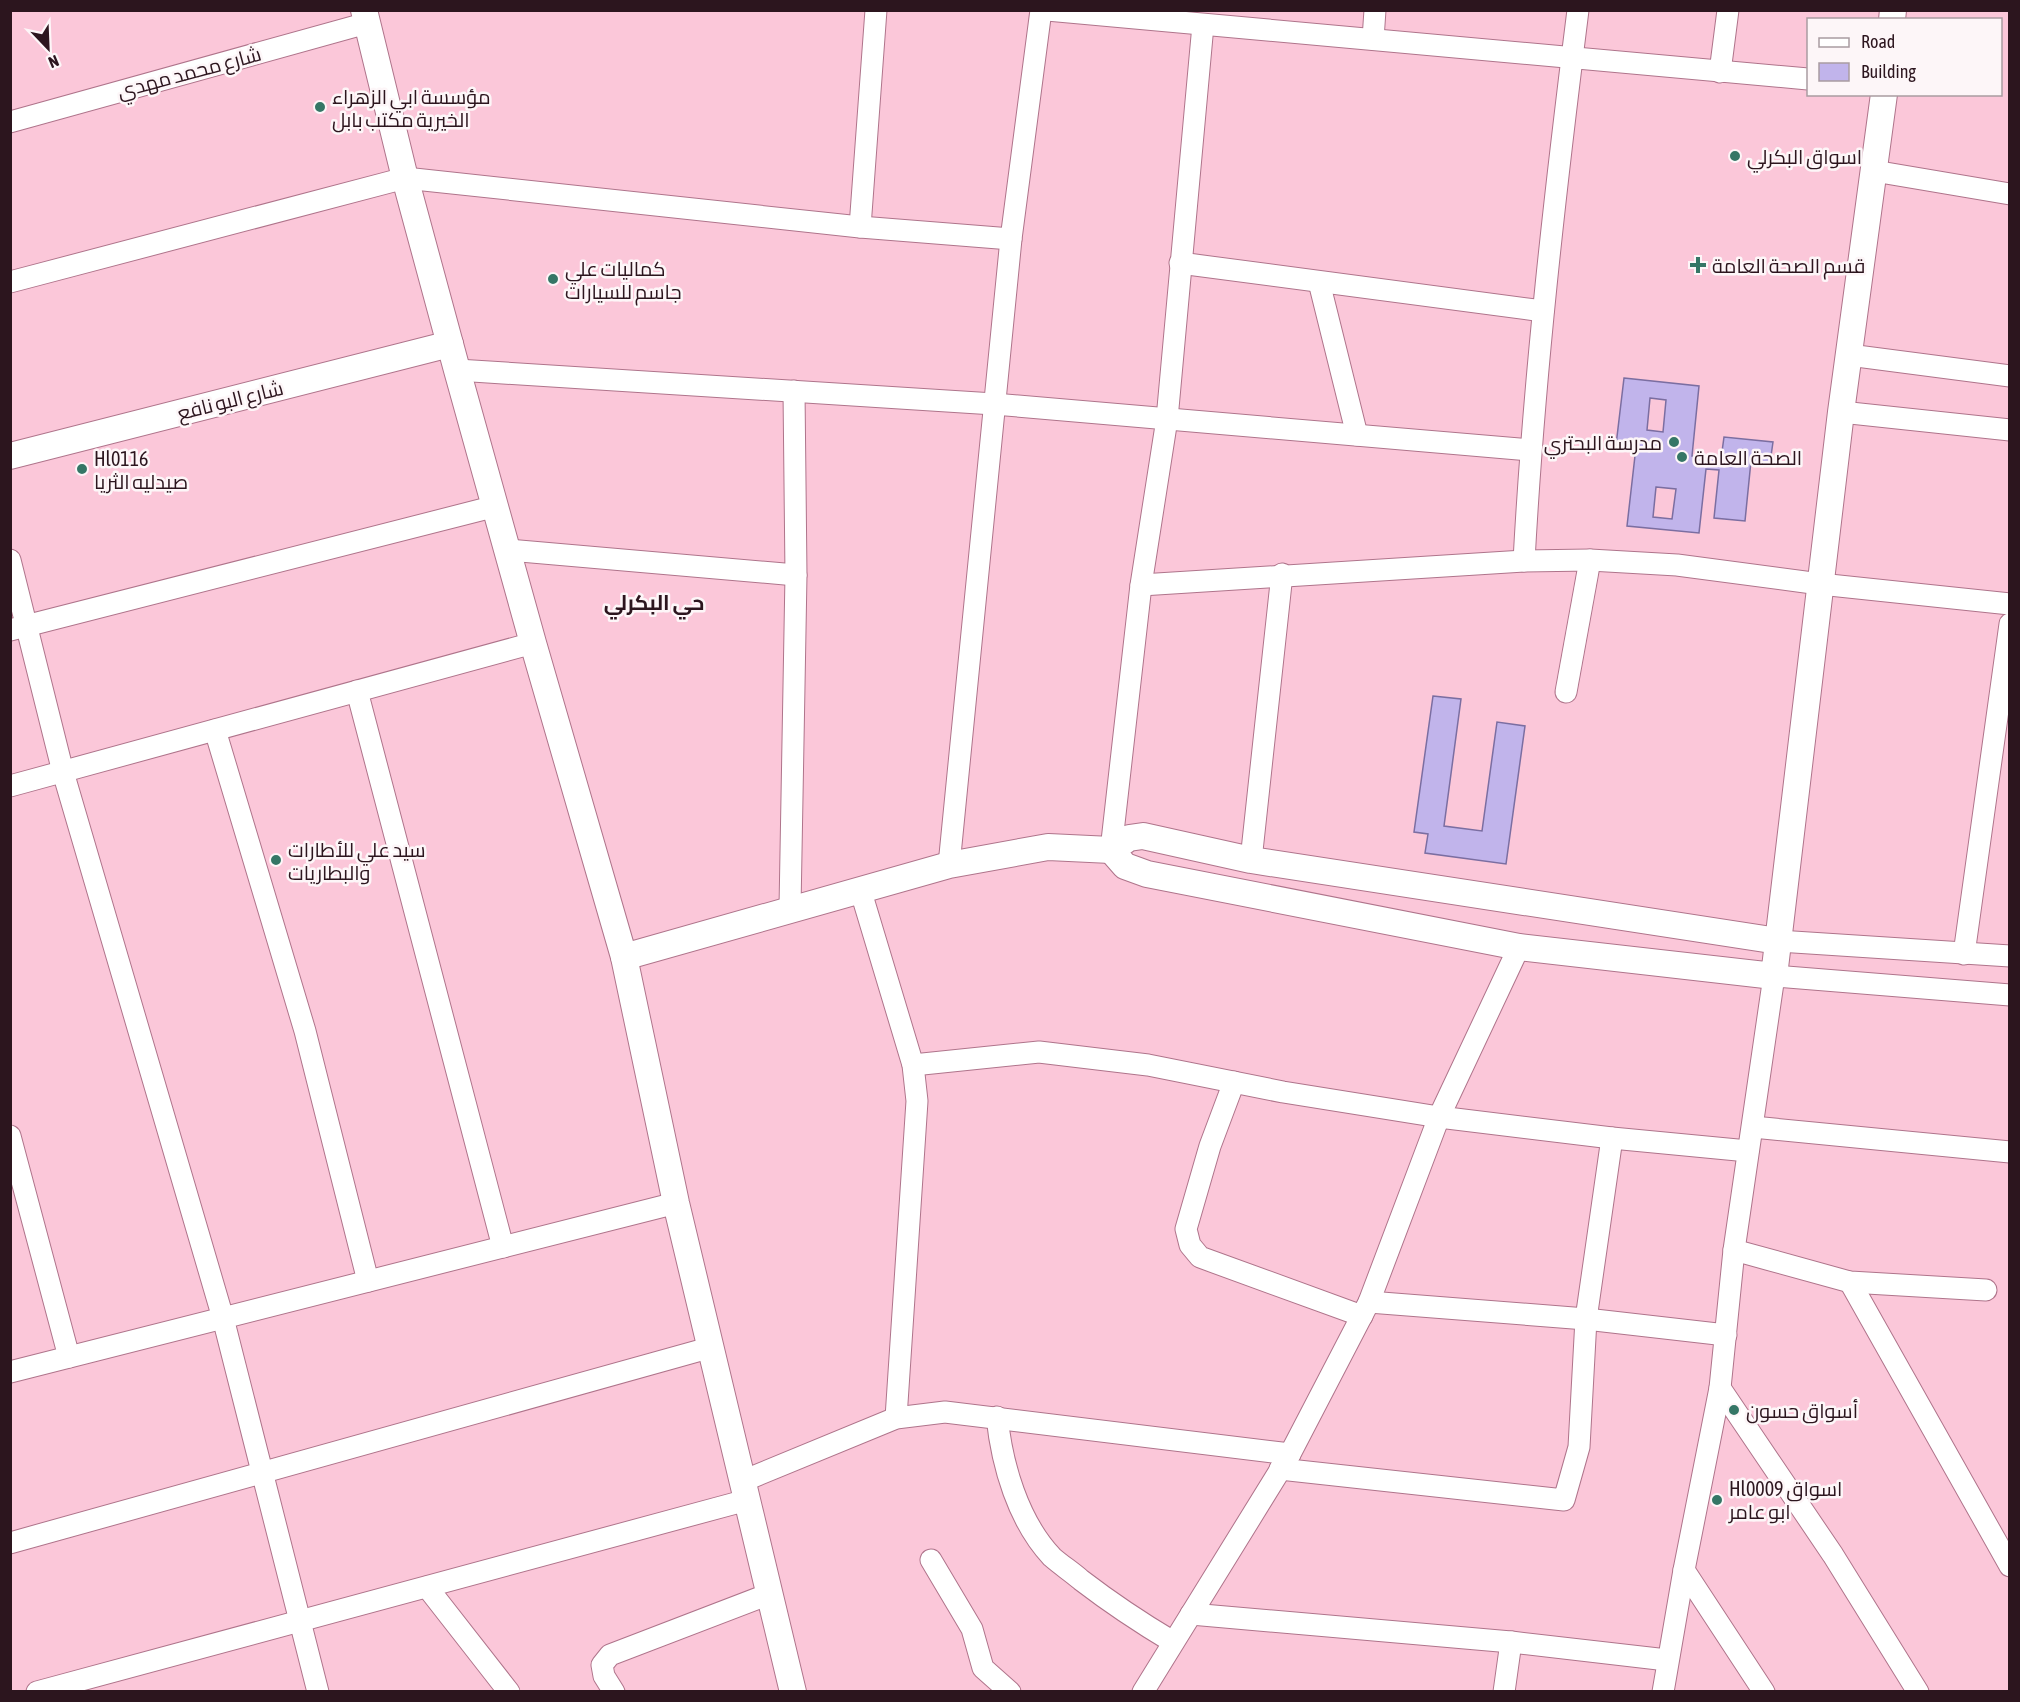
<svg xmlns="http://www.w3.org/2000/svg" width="2020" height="1702" viewBox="0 0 2020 1702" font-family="'Asap Condensed',Cairo,sans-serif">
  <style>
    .building { fill: #c1b4eb; stroke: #7b6ea1; stroke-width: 1.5; fill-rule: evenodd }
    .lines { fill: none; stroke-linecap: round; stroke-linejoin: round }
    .minor-casing { stroke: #af748b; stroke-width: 23 }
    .tertiary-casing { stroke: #af748b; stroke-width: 28 }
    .minor { stroke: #fff; stroke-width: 21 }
    .tertiary { stroke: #fff; stroke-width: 26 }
    .poi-dot { fill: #357666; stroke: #fdf6f8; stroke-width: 2 }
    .labels { text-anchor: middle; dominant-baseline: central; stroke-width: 5; stroke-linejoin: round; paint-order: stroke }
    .street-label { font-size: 20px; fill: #2c151e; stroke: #fdf6f8 }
    .poi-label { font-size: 20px; fill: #2c151e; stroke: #fdf6f8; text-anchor: start }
    .neighbourhood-label { font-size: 21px; font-weight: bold; fill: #2c151e; stroke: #fdf6f8 }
  </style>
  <rect width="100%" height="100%" fill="#fbc7d9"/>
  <g class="building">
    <path d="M1624,378L1699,386L1692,456L1721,459L1724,437L1773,442L1770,463L1751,461L1745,521L1714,518L1719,470L1706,469L1699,533L1627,526L1636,447L1616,445ZM1650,398L1666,400L1663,432L1647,430ZM1656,487L1676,489L1672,519L1653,517Z"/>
    <path d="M1433,696L1461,699L1444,826L1482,831L1497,722L1525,726L1506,864L1425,853L1428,834L1414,832Z"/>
  </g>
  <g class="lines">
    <g class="minor-casing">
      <g id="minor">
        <path d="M1047,10L1808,79"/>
        <path d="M1373,39L1375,10"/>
        <path d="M1720,72L1728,10"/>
        <path d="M10,122L367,23"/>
        <path d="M1874,171L2010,194"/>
        <path d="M860,227L876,10"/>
        <path d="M1180,263L1543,311"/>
        <path d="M10,282L405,178L860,227L1011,239"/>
        <path d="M1319,282L1357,435"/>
        <path d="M1849,355L2010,376"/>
        <path d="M457,370L994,404L1530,450"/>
        <path d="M1841,412L2010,430"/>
        <path d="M508,550L796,575"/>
        <path d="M10,560L63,772L223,1318L318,1692"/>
        <path d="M1524,561C1534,376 1555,193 1578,10"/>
        <path d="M1141,585L1524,561L1590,560L1677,565L1820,584L2010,604"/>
        <path d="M10,630L496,506"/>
        <path d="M357,691L503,1247"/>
        <path d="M1566,692L1590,560"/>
        <path d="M215,730L305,1031L368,1281"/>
        <path d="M10,786L533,643"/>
        <path d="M1111,850L1141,585L1167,419L1203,25"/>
        <path d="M1251,860L1282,574"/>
        <path d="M949,865L1011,239L1041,10"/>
        <path d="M861,892L913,1065L917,1101L896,1418"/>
        <path d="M790,908L796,575L794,391"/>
        <path d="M1778,941L2010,956"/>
        <path d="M1964,954L2010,624"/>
        <path d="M913,1065L1039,1052L1148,1065L1283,1092L1439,1117L1612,1138L1748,1151"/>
        <path d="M1234,1082L1210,1146L1186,1229L1190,1245L1200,1257L1362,1316"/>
        <path d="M1753,1127L2010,1152"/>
        <path d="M10,1136L69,1357"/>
        <path d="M1734,1250L1850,1282L1986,1290"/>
        <path d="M1850,1282L2010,1566"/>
        <path d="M1369,1302L1586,1319L1726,1335"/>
        <path d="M10,1372L676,1203"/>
        <path d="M1720,1388L1833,1555L1918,1692"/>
        <path d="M997,1417C1002,1465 1018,1521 1052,1557C1061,1565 1072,1572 1081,1580C1111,1603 1141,1623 1173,1642"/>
        <path d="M1280,1469L1564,1500L1579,1447L1586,1319L1612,1138"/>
        <path d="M743,1481L896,1418L945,1412L1290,1454"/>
        <path d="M10,1543L712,1347"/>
        <path d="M931,1560L972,1629L983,1668L1010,1692"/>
        <path d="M1684,1570L1764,1692"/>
        <path d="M427,1587L509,1692"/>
        <path d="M1191,1614L1511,1642L1667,1660"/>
        <path d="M37,1692L747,1500"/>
        <path d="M614,1692L604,1676L602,1665L610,1655L769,1594"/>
        <path d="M1143,1692L1290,1454L1369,1302L1439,1117L1519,947"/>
        <path d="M1504,1692L1511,1642"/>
        <path d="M1663,1692L1684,1570L1720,1388L1734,1250L1774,976L2010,995"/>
      </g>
    </g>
    <g class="tertiary-casing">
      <g id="tertiary">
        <path d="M364,10L405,178L457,370L533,643L624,957L676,1203L793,1692"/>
        <path d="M1892,20L1893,10"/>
        <path d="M10,456L450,344"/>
        <path d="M1111,850L1125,866L1147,874L1519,947L1774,976L1841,412L1884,94"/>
        <path d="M624,957L949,865L1048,847L1111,850L1129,838L1143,836L1251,860L1778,941"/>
      </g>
    </g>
    <use href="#minor" class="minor"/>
    <use href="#tertiary" class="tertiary"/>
  </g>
  <g class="poi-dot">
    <circle cx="320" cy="107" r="6"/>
    <circle cx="1735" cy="156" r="6"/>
    <path d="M1695 256h6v6h6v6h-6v6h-6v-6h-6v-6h6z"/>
    <circle cx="553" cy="279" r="6"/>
    <circle cx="1674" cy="442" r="6"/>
    <circle cx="1682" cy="457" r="6"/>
    <circle cx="82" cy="469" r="6"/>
    <circle cx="276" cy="860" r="6"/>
    <circle cx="1734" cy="1410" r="6"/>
    <circle cx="1717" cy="1500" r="6"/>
  </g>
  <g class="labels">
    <g class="street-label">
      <text transform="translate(189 72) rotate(-15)">شارع محمد مهدي</text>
      <text transform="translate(230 400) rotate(-14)">شارع البو نافع</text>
    </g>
    <g class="poi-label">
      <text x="332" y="96">مؤسسة ابي الزهراء<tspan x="332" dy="23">الخيرية مكتب بابل</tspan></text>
      <text x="1747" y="156">اسواق البكرلي</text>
      <text x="1712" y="265">قسم الصحة العامة</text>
      <text x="565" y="268">كماليات علي<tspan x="565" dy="23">جاسم للسيارات</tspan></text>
      <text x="1662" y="442" text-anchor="end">مدرسة البحتري</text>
      <text x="1694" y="457">الصحة العامة</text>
      <text x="94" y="458">Hl0116<tspan x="94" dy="23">صيدليه الثريا</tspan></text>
      <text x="288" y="849">سيد علي للأطارات<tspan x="288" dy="23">والبطاريات</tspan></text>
      <text x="1746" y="1410">أسواق حسون</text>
      <text x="1729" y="1488">Hl0009 اسواق<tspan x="1729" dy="23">ابو عامر</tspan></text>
    </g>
    <g class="neighbourhood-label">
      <text x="654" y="602">حي البكرلي</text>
    </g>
  </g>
  <rect width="2020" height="1702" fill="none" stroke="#2c151e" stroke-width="24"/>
  <rect x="1807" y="18" width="195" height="78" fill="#fdf6f8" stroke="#a99ca1" stroke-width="1.5"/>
  <rect x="1819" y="38" width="30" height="9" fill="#ffffff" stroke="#a99ca1" stroke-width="1.5"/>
  <text x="1861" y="48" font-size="18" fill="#2c151e">Road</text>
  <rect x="1819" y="63" width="30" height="18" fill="#c1b4eb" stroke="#a99ca1" stroke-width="1.5"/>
  <text x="1861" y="78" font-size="18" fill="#2c151e">Building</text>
  <g transform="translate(48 48) rotate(157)" stroke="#fdf6f8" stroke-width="4.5" paint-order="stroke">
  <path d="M0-4.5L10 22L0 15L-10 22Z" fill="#2c151e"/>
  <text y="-9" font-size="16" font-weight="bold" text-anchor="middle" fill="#2c151e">N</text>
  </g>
</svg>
